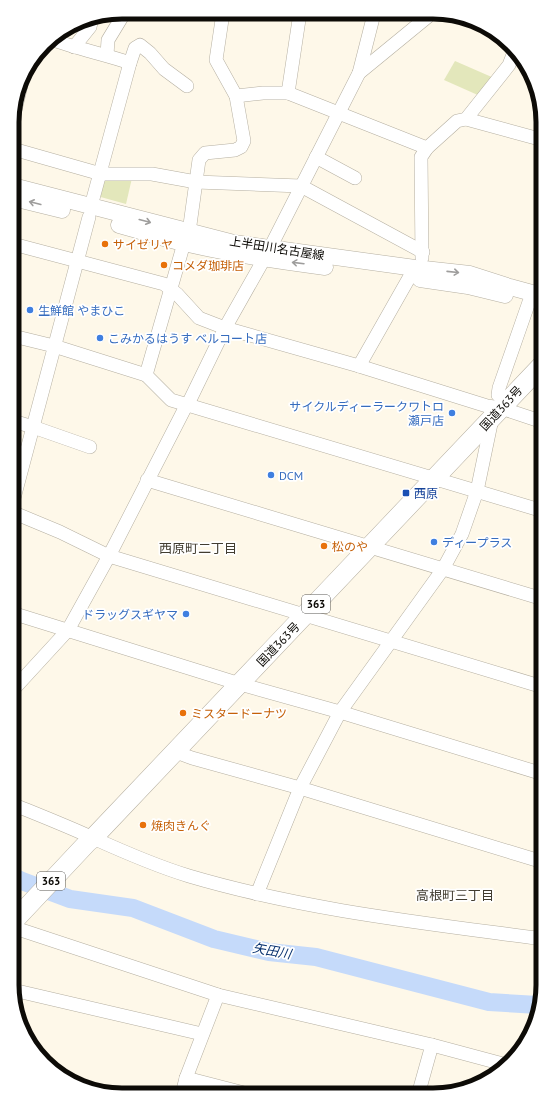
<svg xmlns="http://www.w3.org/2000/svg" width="555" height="1107" viewBox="0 0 555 1107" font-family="'PT Sans','Noto Sans JP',sans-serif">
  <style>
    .green { fill: #e3e7bb }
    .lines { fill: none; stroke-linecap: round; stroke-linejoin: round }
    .river { stroke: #c5dafa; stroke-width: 18 }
    .minor-casing { stroke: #b5afa1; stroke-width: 14 }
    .major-casing { stroke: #b5afa1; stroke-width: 17 }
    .highway-casing { stroke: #b5afa1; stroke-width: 20 }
    .minor { stroke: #fff; stroke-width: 13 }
    .major { stroke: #fff; stroke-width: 16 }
    .highway { stroke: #fff; stroke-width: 19 }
    .oneway { stroke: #9e9d9c }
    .food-dot { fill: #e8710a; stroke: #fff; stroke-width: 1.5 }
    .shop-dot { fill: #3f7fe0; stroke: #fff; stroke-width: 1.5 }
    .transit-dot { fill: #1a4fb4; stroke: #fff; stroke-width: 1.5 }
    .labels { text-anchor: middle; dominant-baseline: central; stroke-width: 3.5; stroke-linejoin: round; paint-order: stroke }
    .shield { fill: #fff; stroke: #565451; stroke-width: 1 }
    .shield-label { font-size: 11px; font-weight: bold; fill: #0d0b07 }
    .food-label { font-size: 12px; fill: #c56008; stroke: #fff; text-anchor: start }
    .street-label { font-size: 12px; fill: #0d0b07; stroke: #fff }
    .shop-label { font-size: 12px; fill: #366cbe; stroke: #fff; text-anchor: start }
    .transit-label { font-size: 12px; fill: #164399; stroke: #fff; text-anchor: start }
    .neighbourhood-label { font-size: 13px; fill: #423d31; stroke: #fff }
    .water-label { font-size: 13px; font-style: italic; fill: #0c3571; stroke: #fff }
    .rim { fill: none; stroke: #0d0b07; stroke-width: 5 }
  </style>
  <rect width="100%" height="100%" fill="#fef8e9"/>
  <g class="green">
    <path d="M455,61L494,78L480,96L444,80Z"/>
    <path d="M111,175L132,178L126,204L97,196L102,183Z"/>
  </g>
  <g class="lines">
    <path class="river" d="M12,876L22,881L70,899L133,908L214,939L269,952L316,957L489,1002L538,1005"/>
    <g class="minor-casing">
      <g id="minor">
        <path d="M51,39C77,49 104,54 130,63L91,206"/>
        <path d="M74,47L90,27L92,18"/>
        <path d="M107,55L108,40L125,12"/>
        <path d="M130,63L135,48L140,45L150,53L164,69L187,86"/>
        <path d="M359,73L374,14"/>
        <path d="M288,93L300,13"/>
        <path d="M236,96L263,93H288L427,148"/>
        <path d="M13,119L24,73"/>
        <path d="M466,119L543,140"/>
        <path d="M13,149L101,174H152L196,182L301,186L423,252"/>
        <path d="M316,157L355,178"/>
        <path d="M189,232L199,160L205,153L235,150L241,147L244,141L236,96L216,60L223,13"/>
        <path d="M13,244L164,284L177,294L199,318L225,328L359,366L487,406L501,408L543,422"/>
        <path d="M270,248L359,73L431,14"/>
        <path d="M422,258L421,157L427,148L457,121L466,119L509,65L514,52"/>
        <path d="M13,336L54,346L146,375L171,400L543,511"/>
        <path d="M359,366L409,278"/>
        <path d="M146,375L184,243"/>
        <path d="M507,402L498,395L499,388L529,302"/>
        <path d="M492,419L477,491L462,534L443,569L340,712L300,788L543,862"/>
        <path d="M13,421L33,427L90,447"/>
        <path d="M147,480L543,599"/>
        <path d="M13,502L89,217"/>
        <path d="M12,512L60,532L109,556L543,687"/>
        <path d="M12,613L240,684L340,712L543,774"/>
        <path d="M12,691L68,630L109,556L185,408L188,404L225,328L264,259"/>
        <path d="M176,752L192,758L300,788L257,894"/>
        <path d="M12,804C39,815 67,826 93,838C124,852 156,866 189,876C304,910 424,923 543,939"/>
        <path d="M12,927L218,995L432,1045L503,1064"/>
        <path d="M13,990L202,1034"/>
        <path d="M186,1078L248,1094"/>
        <path d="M182,1094L186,1078L218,995"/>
        <path d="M418,1095L432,1045"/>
      </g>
    </g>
    <g class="major-casing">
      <g id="major">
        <path d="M13,186L234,243L415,268L470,274L510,287L543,296"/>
        <path d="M13,198L62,210"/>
        <path d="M119,225C141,231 162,238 184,243C231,254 278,261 325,267"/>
        <path d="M420,279L468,286L505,295"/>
      </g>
    </g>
    <g class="highway-casing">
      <path id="highway" d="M12,923L88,842L93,838L543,364"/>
    </g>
    <use href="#minor" class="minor"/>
    <use href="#major" class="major"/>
    <use href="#highway" class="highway"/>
  </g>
  <defs><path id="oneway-shaft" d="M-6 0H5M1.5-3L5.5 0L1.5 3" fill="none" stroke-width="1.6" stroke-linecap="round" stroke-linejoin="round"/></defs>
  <g class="oneway">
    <use href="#oneway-shaft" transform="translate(35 203) rotate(-166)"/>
    <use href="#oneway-shaft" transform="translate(145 221) rotate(15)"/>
    <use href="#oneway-shaft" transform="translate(298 263) rotate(-173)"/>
    <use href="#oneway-shaft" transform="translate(453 272) rotate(6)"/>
  </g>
  <g class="food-dot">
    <circle cx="105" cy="244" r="4"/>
    <circle cx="164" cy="265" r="4"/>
    <circle cx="324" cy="546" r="4"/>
    <circle cx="183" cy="713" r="4"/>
    <circle cx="143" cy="825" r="4"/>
  </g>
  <g class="shop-dot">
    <circle cx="30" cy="310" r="4"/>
    <circle cx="100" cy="338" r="4"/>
    <circle cx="452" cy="413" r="4"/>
    <circle cx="271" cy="475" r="4"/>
    <circle cx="434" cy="542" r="4"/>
    <circle cx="186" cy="614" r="4"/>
  </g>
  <rect class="transit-dot" x="402" y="489" width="8" height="8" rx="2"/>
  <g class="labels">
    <g class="shield">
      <rect x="302" y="595" width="28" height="18" rx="3"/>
      <rect x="37" y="872" width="28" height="18" rx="3"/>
    </g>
    <g class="shield-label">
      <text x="316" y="604">363</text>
      <text x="51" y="881">363</text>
    </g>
    <g class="food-label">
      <text x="113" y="244">サイゼリヤ</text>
      <text x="172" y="265">コメダ珈琲店</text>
      <text x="332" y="546">松のや</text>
      <text x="191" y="713">ミスタードーナツ</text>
      <text x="151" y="825">焼肉きんぐ</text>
    </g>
    <g class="street-label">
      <text transform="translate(277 248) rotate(9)">上半田川名古屋線</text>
      <text transform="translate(501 408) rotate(-47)">国道363号</text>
      <text transform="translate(278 644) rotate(-46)">国道363号</text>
    </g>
    <g class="shop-label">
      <text x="38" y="310">生鮮館 やまひこ</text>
      <text x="108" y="338">こみかるはうす ベルコート店</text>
      <text x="444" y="406" text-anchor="end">サイクルディーラークワトロ<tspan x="444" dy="14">瀬戸店</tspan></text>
      <text x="279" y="475">DCM</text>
      <text x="442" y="542">ディープラス</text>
      <text x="178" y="614" text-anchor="end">ドラッグスギヤマ</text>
    </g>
    <g class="transit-label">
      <text x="414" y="493">西原</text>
    </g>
    <g class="neighbourhood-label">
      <text x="198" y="548">西原町二丁目</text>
      <text x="455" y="895">高根町三丁目</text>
    </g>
    <g class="water-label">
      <text transform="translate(272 951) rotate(10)">矢田川</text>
    </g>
  </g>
  <path d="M0 0H555V1107H0ZM122 19H433A103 103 0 0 1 536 122V985A103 103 0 0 1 433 1088H122A103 103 0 0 1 19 985V122A103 103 0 0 1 122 19Z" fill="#fff" fill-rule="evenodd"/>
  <path class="rim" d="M122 19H433A103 103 0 0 1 536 122V985A103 103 0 0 1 433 1088H122A103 103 0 0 1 19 985V122A103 103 0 0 1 122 19Z"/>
</svg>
